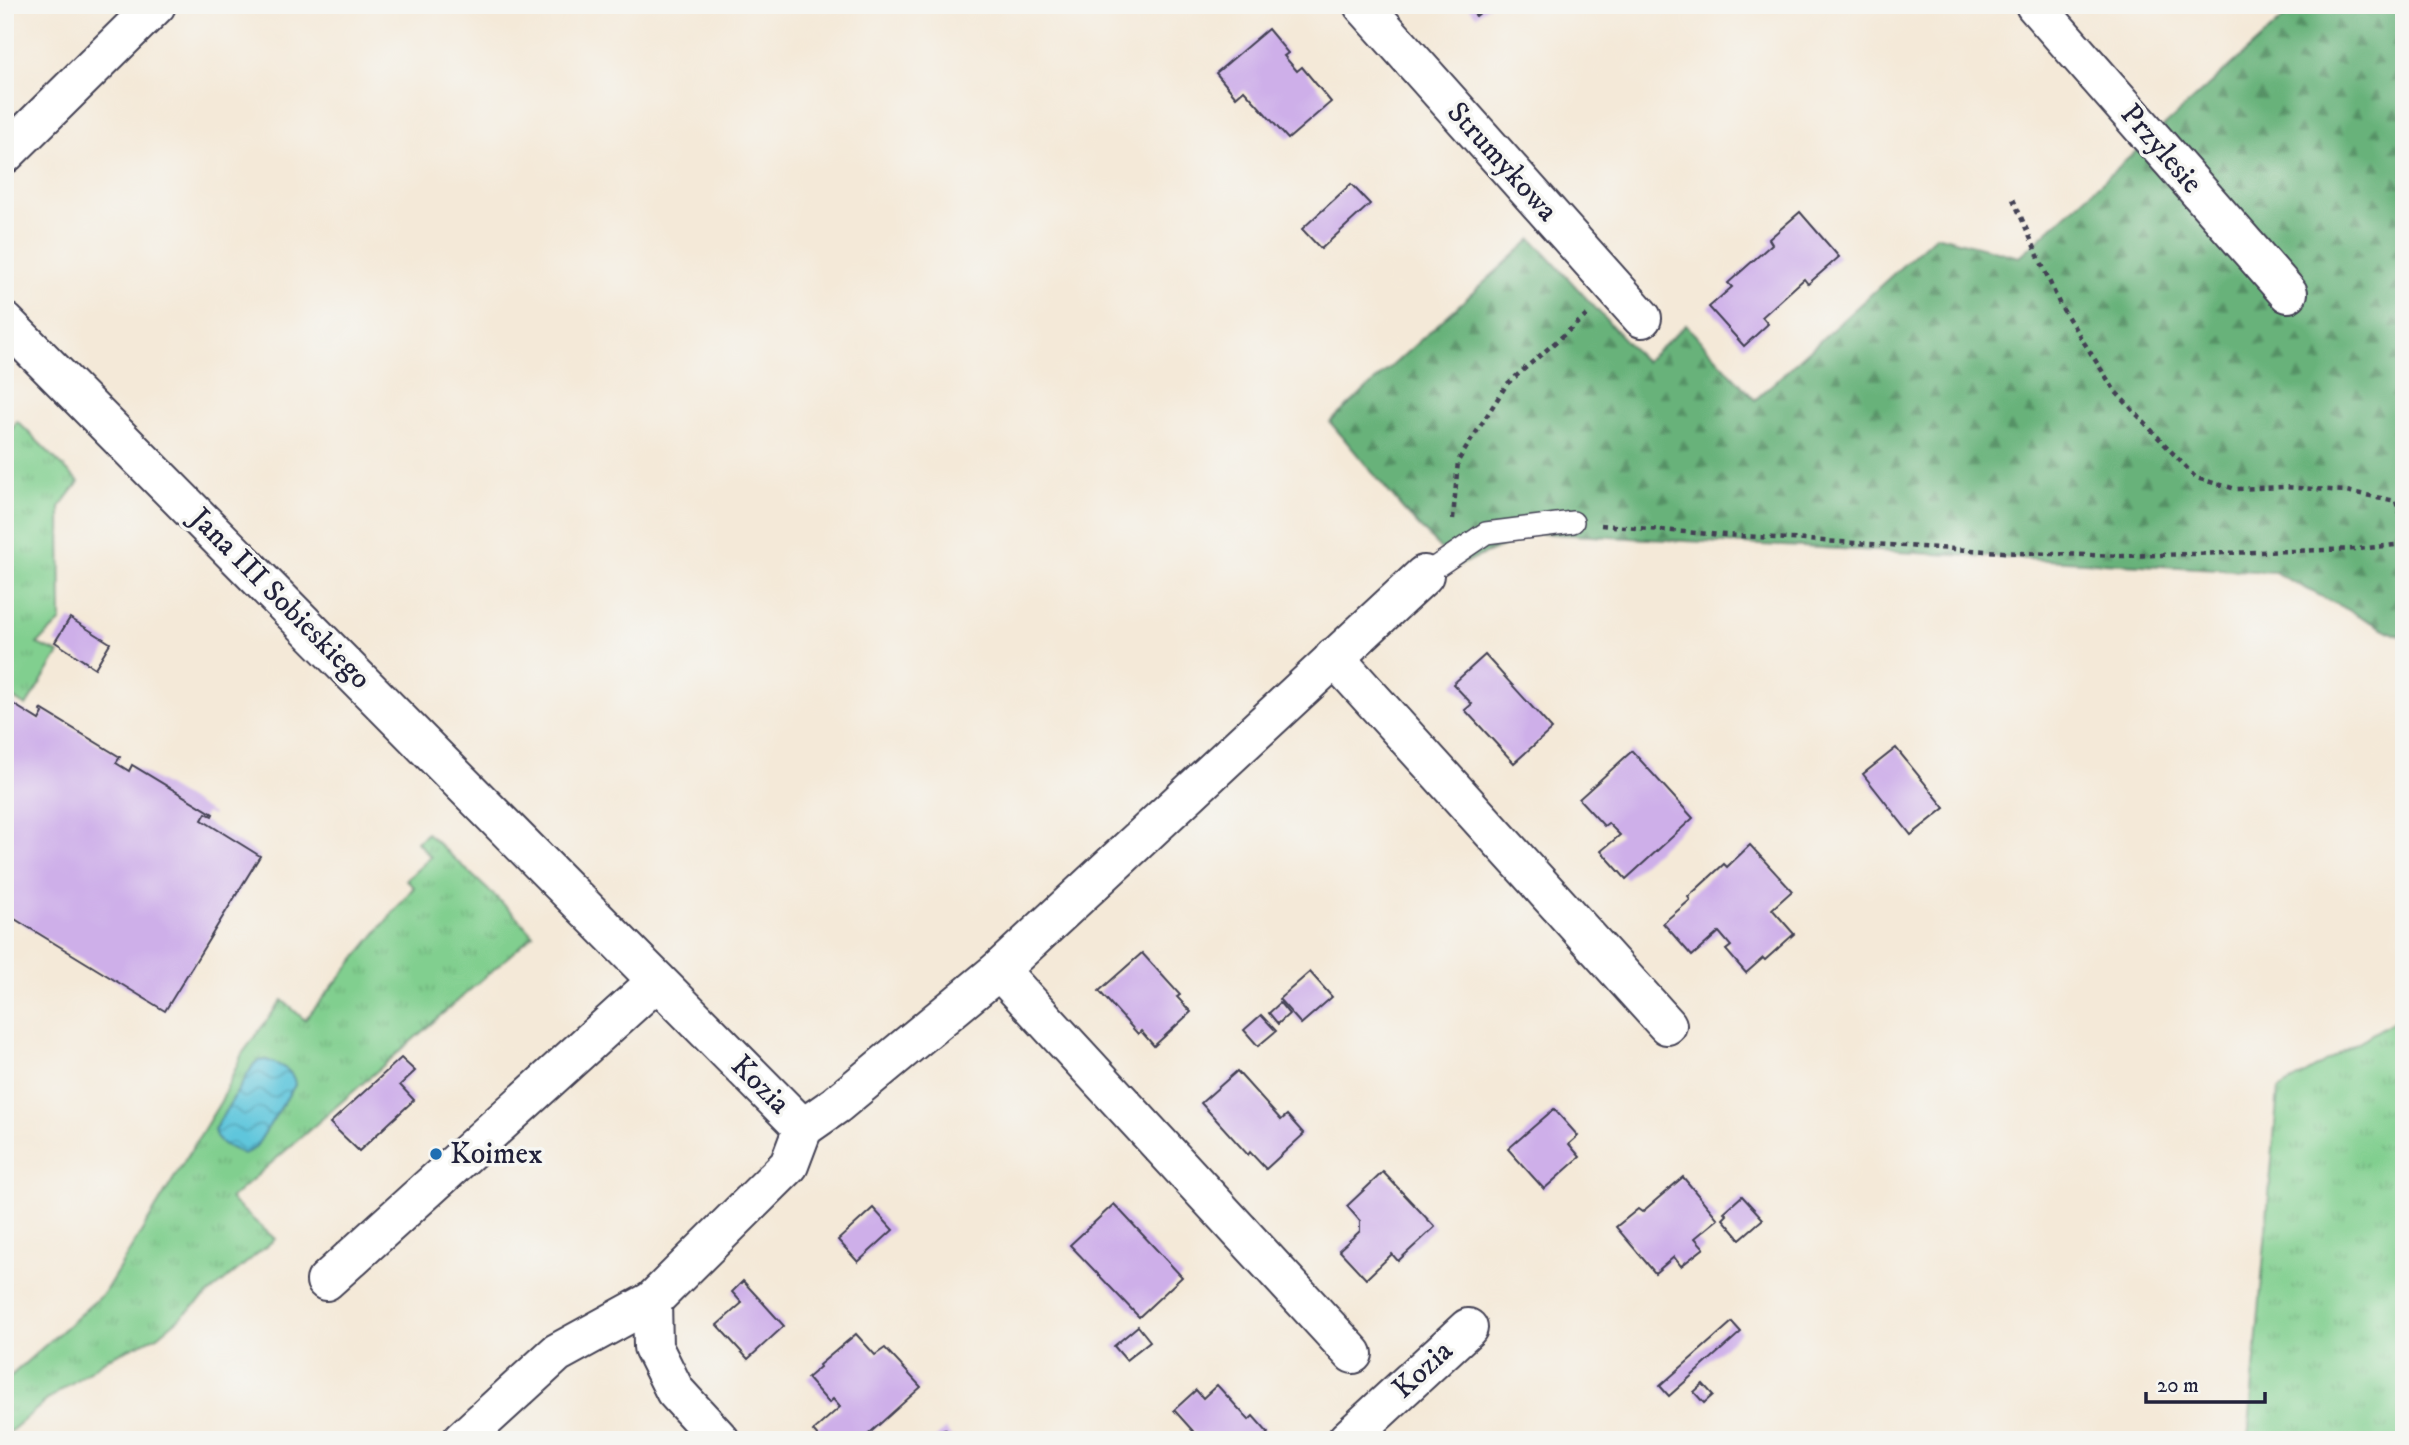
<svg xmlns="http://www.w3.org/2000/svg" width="2409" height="1445" viewBox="0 0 2409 1445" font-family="'IM FELL DW Pica',serif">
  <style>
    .grass { fill: url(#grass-tufts); stroke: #527865; stroke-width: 2 }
    .forest { fill: url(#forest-firs); stroke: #456a5a; stroke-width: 2 }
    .water { fill: url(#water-waves); stroke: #40748c; stroke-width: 2 }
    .building { fill: #ceafe9 }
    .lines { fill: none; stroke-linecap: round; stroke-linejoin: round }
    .lane-casing { stroke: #424053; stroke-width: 24 }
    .street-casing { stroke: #424053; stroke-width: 42 }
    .path { stroke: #424053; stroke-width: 4.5; stroke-dasharray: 5 5; stroke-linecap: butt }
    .lane { stroke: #fff; stroke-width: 21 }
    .street { stroke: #fff; stroke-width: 38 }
    .poi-dot { fill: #1f6fb2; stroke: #f6f6f2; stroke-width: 2.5 }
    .labels { text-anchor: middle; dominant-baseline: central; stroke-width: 7; stroke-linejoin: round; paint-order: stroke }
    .street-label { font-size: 30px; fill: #22223b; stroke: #f6f6f2 }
    .poi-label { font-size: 30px; fill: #22223b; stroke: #f6f6f2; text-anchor: start }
  </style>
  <defs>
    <pattern id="grass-tufts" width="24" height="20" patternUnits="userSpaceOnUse" patternTransform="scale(1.75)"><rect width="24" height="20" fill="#81cf8f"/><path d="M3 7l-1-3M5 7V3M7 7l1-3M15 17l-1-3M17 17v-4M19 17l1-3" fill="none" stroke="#6fb17c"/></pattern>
    <pattern id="forest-firs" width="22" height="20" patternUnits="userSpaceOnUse" patternTransform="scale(1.75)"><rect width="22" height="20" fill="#68b27a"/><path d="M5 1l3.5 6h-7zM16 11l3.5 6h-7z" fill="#559065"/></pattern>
    <pattern id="water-waves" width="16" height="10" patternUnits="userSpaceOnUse" patternTransform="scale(1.75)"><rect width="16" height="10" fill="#5fc6dc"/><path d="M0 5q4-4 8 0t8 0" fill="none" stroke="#4ea0b4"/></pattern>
  </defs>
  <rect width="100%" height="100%" fill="#f6f6f2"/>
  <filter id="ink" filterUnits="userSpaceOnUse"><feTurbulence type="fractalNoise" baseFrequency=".0143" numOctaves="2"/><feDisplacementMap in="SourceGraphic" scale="14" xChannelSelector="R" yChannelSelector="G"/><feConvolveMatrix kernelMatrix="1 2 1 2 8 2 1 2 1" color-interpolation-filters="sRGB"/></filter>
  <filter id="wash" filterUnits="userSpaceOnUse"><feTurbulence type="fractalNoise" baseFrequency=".00686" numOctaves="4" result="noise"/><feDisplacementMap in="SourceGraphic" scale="28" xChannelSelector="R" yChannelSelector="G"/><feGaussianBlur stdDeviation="1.57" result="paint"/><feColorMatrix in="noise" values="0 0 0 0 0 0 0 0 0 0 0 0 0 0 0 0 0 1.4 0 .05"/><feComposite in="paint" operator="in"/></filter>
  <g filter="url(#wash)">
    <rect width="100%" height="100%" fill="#f4e9d8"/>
    <g class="grass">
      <path d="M17,421L79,482L60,507L61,621L37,644L59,653L26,706L5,693V439Z"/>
      <path d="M427,833L515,915L533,935L230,1199L275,1239L158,1336L108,1358L46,1401L5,1436V1381L104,1293L221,1101L242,1054L282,1000L305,1020L414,887L406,880L431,857L417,842Z"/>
      <path d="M2404,1015V1440H2248L2278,1090Z"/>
    </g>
    <path class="forest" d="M2298,5H2404V633L2398,636L2274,572L1534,533L1457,566L1403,509L1330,422L1532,239L1645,362L1686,325L1755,400L1936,235L2019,257Z"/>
    <path class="water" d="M267,1060C280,1066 294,1069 295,1085L255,1148L244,1154C231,1148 217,1145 214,1130L254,1064L258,1061Z"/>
    <g id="blocks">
      <g class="building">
        <path d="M1467,5H1490L1476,16Z"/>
        <path d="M1268,29L1288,53L1284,56L1297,71L1302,67L1331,102L1288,139L1244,90L1236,97L1216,73Z"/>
        <path d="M1351,184L1370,204L1321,249L1302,229Z"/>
        <path d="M1800,212L1839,257L1808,284L1804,279L1762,317L1768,324L1744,346L1709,307L1732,287L1728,283L1772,244L1769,239Z"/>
        <path d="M70,618L110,643L95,668L55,642Z"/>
        <path d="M1485,655L1552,729L1514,763L1465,710L1472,704L1453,684Z"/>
        <path d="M5,699L39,720L43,713L40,711L41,709L120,757L116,763L129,771L132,765L213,814L212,816L206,813L202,820L260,856L165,1011L5,913Z"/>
        <path d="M1896,748L1945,808L1911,835L1863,774Z"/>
        <path d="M1632,751L1693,818L1626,879L1601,851L1620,835L1608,823L1604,826L1579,799Z"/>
        <path d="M1750,845L1792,891L1772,909L1794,934L1765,960L1763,958L1746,973L1726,950L1731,946L1719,932L1692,956L1663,923L1690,900L1688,897L1724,864L1727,867Z"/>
        <path d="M1142,953L1180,995L1177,997L1191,1012L1154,1046L1141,1031L1138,1034L1099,991Z"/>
        <path d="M1310,972L1332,997L1301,1024L1279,999Z"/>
        <path d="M1280,1003L1289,1014L1278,1024L1269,1013Z"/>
        <path d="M1261,1015L1276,1031L1258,1046L1244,1030Z"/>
        <path d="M401,1058L415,1071L400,1085L414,1100L359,1151L330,1123Z"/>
        <path d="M1237,1071L1281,1120L1287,1115L1304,1134L1266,1169L1250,1152L1248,1155L1201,1103Z"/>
        <path d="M1554,1109L1578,1136L1569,1144L1580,1157L1544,1189L1508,1149Z"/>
        <path d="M1383,1172L1435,1227L1398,1261L1392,1254L1366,1279L1339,1250L1360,1231V1221L1347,1206Z"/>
        <path d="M1683,1177L1718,1219L1695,1238L1704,1248L1681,1266L1674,1257L1655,1273L1616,1227L1638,1209L1642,1212Z"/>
        <path d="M1742,1196L1763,1219L1740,1239L1723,1219L1727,1215L1724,1212Z"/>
        <path d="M1114,1204L1182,1277L1139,1317L1070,1245Z"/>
        <path d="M873,1208L893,1230L858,1262L838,1240Z"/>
        <path d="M743,1281L784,1326L748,1359L717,1325L742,1303L732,1292Z"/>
        <path d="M1732,1322L1741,1332L1669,1396L1660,1386Z"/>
        <path d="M1138,1326L1150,1341L1126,1360L1114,1346Z"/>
        <path d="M856,1334L875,1355L885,1348L921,1387L862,1440H821L813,1431L840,1407L833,1399L829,1403L807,1378L820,1367L819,1365Z"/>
        <path d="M1703,1384L1713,1395L1704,1403L1694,1392Z"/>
        <path d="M1217,1385L1249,1420L1253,1416L1268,1433L1261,1440H1201L1174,1410L1196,1390L1203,1398Z"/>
        <path d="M945,1429L954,1440H933Z"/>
      </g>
    </g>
  </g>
  <g filter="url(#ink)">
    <use href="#blocks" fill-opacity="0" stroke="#424053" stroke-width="2"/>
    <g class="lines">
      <g class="lane-casing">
        <path id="lane" d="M1424,575L1486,533L1573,522"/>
      </g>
      <g class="street-casing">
        <g id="street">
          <path d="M1363,5L1642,318"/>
          <path d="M2035,5L2288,293"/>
          <path d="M5,154L156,5"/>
          <path d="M5,322L803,1128"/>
          <path d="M1334,657L1667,1025"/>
          <path d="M999,970L1353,1354"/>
          <path d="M803,1128L836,1105L999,970L1424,575"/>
          <path d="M326,1281L657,981"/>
          <path d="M652,1301L653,1347L675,1391L720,1440"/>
          <path d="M462,1440L557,1353L652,1301L789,1165L803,1128"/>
          <path d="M1347,1440L1468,1328"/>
        </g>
      </g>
      <g class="path">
        <path d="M2013,199L2060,305L2115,391L2196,478L2236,489L2283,487L2346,491L2396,501L2404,531"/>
        <path d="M1453,519L1458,461L1507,384L1588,314"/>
        <path d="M1601,525L1709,534L2019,553L2124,556L2358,549L2404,544"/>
      </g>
      <use href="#lane" class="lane"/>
      <use href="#street" class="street"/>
    </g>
  </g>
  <circle class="poi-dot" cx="436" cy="1154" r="7"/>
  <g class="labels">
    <g class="street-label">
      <text transform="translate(2161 149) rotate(49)">Przylesie</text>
      <text transform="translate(1502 162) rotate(48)">Strumykowa</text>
      <text transform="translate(280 599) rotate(45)">Jana III Sobieskiego</text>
      <text transform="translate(760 1085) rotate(45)">Kozia</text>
      <text transform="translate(1423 1370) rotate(-43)">Kozia</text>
    </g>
    <g class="poi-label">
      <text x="450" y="1154">Koimex</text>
    </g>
  </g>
  <rect width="2409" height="1445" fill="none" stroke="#f6f6f2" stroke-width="28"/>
  <path d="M2146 1392v10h119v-10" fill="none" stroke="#22223b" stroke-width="3.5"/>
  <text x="2157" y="1392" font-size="21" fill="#22223b" stroke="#f6f6f2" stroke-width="5" paint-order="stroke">20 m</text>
</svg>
